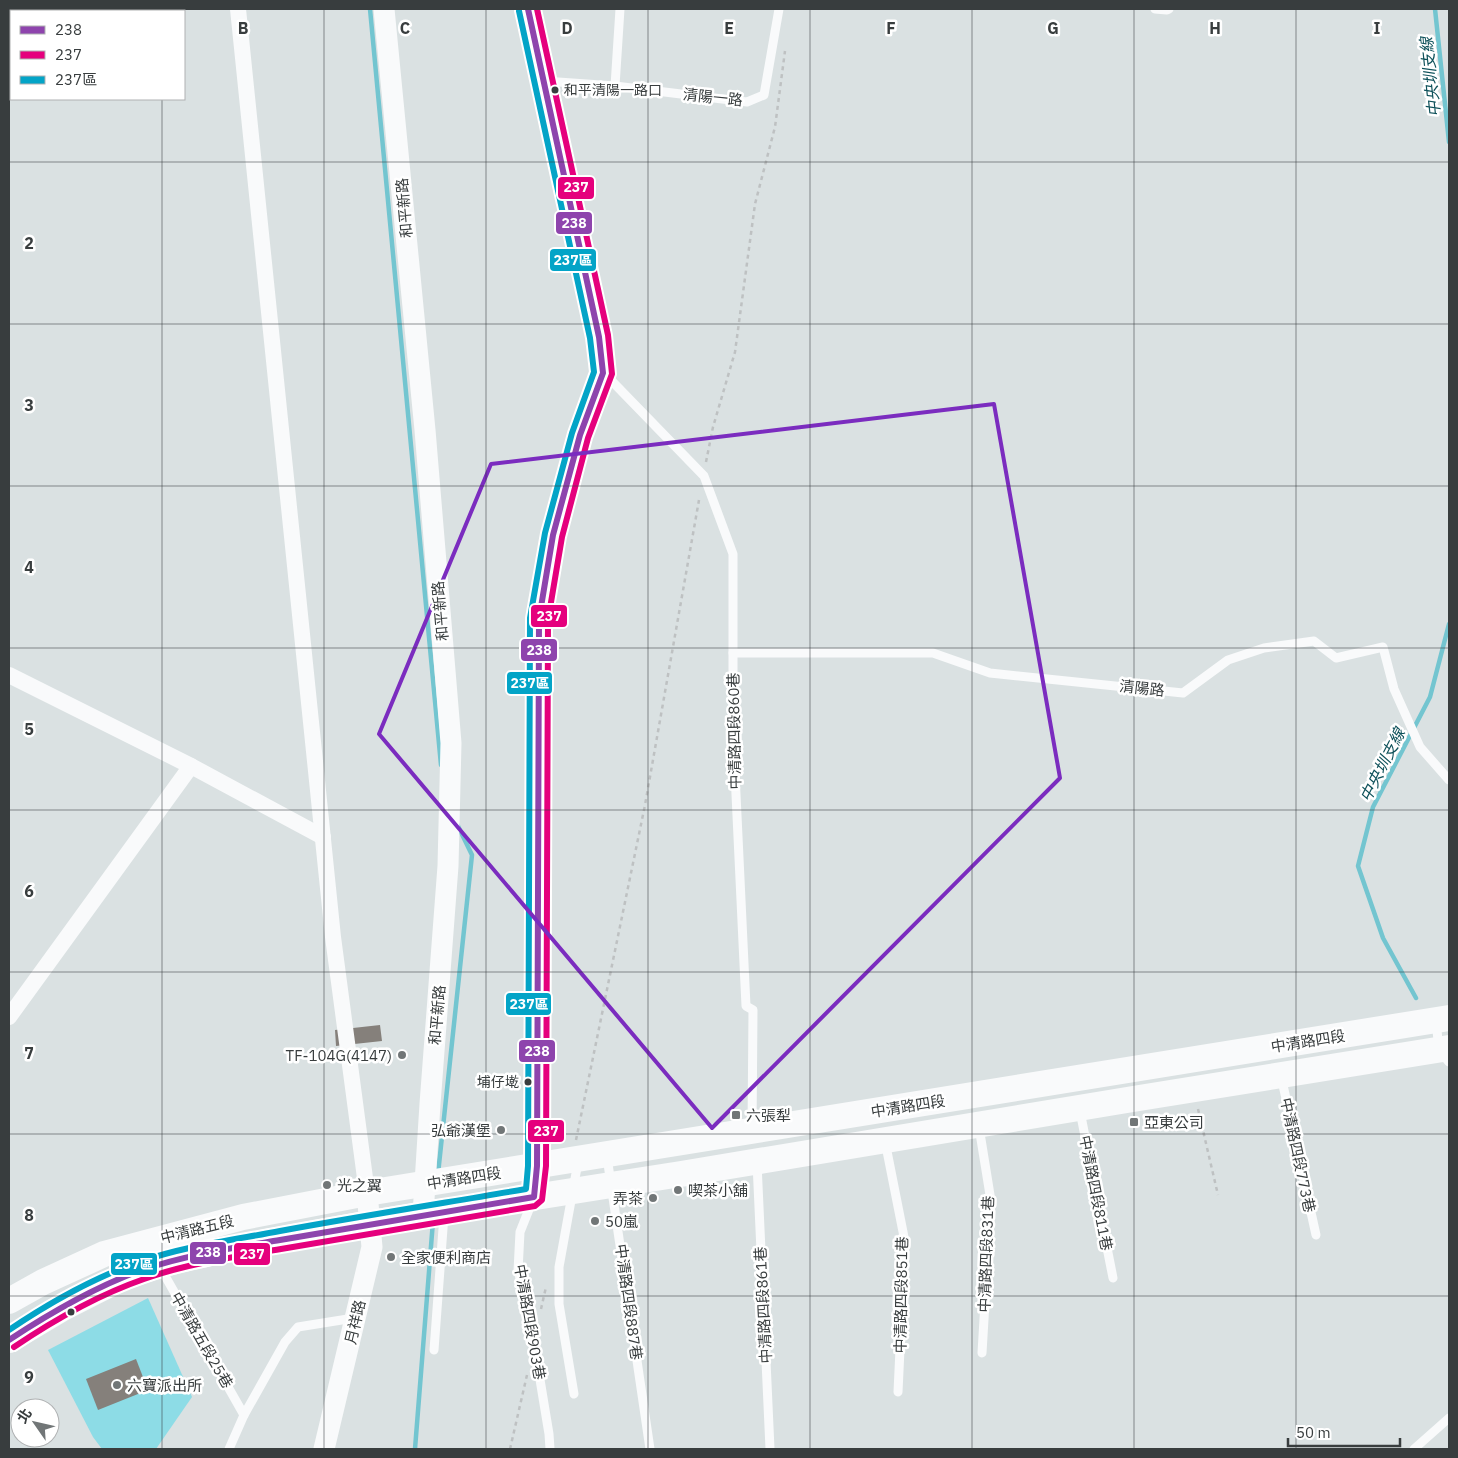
<svg xmlns="http://www.w3.org/2000/svg" width="1458" height="1458" viewBox="0 0 1458 1458" font-family="'IBM Plex Sans','Noto Sans TC',sans-serif">
  <style>
    .green { fill: #8ddce6 }
    .lines { fill: none; stroke-linecap: round; stroke-linejoin: round }
    .stream { stroke: #73c5d0; stroke-width: 4.5 }
    .building { fill: #85807b }
    .path { stroke: #bec1c2; stroke-width: 2.5; stroke-dasharray: 4 4; stroke-linecap: butt }
    .service { stroke: #f9fafb; stroke-width: 9 }
    .minor { stroke: #f9fafb; stroke-width: 16 }
    .tertiary { stroke: #f9fafb; stroke-width: 21 }
    .primary { stroke: #f9fafb; stroke-width: 26 }
    .bus-1-casing { stroke: #fff; stroke-width: 10 }
    .bus-2-casing { stroke: #fff; stroke-width: 10 }
    .bus-3-casing { stroke: #fff; stroke-width: 10 }
    .bus-1 { stroke: #8e44ad; stroke-width: 6 }
    .bus-2 { stroke: #e5007d; stroke-width: 6 }
    .bus-3 { stroke: #03a4c7; stroke-width: 6 }
    .marked { fill: none; stroke: #7b2cbf; stroke-width: 4; stroke-linejoin: round }
    .grid { fill: none; stroke: #383d3e; stroke-width: 1; stroke-opacity: 0.55 }
    .bus-dot { fill: #383d3e; stroke: #fff; stroke-width: 2 }
    .poi-dot { fill: #717677; stroke: #fff; stroke-width: 2 }
    .labels { text-anchor: middle; dominant-baseline: central; stroke-width: 5; stroke-linejoin: round; paint-order: stroke }
    .bus-label { font-size: 14px; fill: #383d3e; stroke: #fff; text-anchor: start }
    .street-label { font-size: 15px; fill: #383d3e; stroke: #fff }
    .poi-label { font-size: 15px; fill: #383d3e; stroke: #fff; text-anchor: start }
    .water-label { font-size: 16px; font-style: italic; fill: #0e515a; stroke: #fff }
    .grid-label { font-size: 16px; text-anchor: middle; font-weight: bold; fill: #383d3e; stroke: #fff; stroke-width: 5; stroke-linejoin: round; paint-order: stroke }
    .line-badge { stroke: #fff; stroke-width: 2 }
    .badge-label { font-size: 14px; text-anchor: middle; font-weight: bold; fill: #fff }
  </style>
  <rect width="100%" height="100%" fill="#dae1e2"/>
  <path class="green" d="M148,1298L192,1397L156,1449H102L93,1437L48,1350Z"/>
  <g class="lines">
    <g class="stream">
      <path d="M370,9L441,765"/>
      <path d="M1435,9L1449,142"/>
      <path d="M1416,998L1383,938L1358,866L1373,807L1430,697L1449,624"/>
      <path d="M438,1174L472,855L457,824"/>
      <path d="M415,1449L433,1221"/>
    </g>
  </g>
  <g class="building">
    <path d="M380,1025L382,1041L336,1046L335,1030Z"/>
    <path d="M136,1359L148,1390L98,1410L86,1379Z"/>
  </g>
  <g class="lines">
    <g class="path">
      <path d="M706,462L713,427L735,352L755,204L775,127L785,51"/>
      <path d="M1198,1109L1218,1195"/>
      <path d="M576,1140L645,805L699,500"/>
      <path d="M541,1309L546,1287"/>
      <path d="M510,1449L527,1375"/>
    </g>
    <g class="service">
      <path d="M1155,9L1167,10L1169,9"/>
      <path d="M544,81L615,86L747,102L764,95L779,9"/>
      <path d="M615,86L620,9"/>
      <path d="M604,373L704,476L733,554V731L746,1006L753,1010L752,1130"/>
      <path d="M733,653H933L990,673L1183,693L1228,660L1264,648L1314,641L1336,658L1383,647L1394,689L1420,747L1449,780"/>
      <path d="M1436,1021L1439,1050L1449,1062"/>
      <path d="M1281,1076L1316,1235"/>
      <path d="M1080,1111L1113,1278"/>
      <path d="M979,1127L991,1201L982,1353"/>
      <path d="M885,1141L905,1242L898,1392"/>
      <path d="M607,1157L650,1449"/>
      <path d="M757,1163L770,1449"/>
      <path d="M532,1202L520,1232L518,1271L528,1307L549,1434L550,1449"/>
      <path d="M160,1267L244,1415"/>
      <path d="M434,1350L444,1215"/>
      <path d="M574,1394L559,1304V1267L578,1162"/>
      <path d="M229,1449L244,1415L285,1342L298,1327L354,1318"/>
      <path d="M1414,1449L1449,1418"/>
    </g>
    <g class="minor">
      <path d="M238,9L333,937L367,1193"/>
      <path d="M9,675L191,766L323,837"/>
      <path d="M9,1017L191,766"/>
    </g>
    <g class="tertiary">
      <path d="M384,9L425,430L451,743L448,866L430,1104L423,1215"/>
      <path d="M528,9L599,337L603,373L580,435L553,535L539,619L537,1166L534,1197"/>
      <path d="M324,1449L372,1247L367,1193"/>
    </g>
    <g class="primary">
      <path d="M9,1301L43,1282L104,1254L243,1217L367,1193L1449,1018"/>
      <path d="M9,1340L61,1309L122,1278L159,1265L223,1250L370,1223L681,1174L1133,1099L1449,1048"/>
    </g>
    <g class="bus-1-casing">
      <path id="bus-1" d="M9,1340C50,1313 93,1288 139,1271C185,1255 233,1248 280,1240C364,1225 449,1211 534,1197L537,1166L539,619L553,535L580,435L603,373L599,337L528,9"/>
    </g>
    <g class="bus-2-casing">
      <path id="bus-2" d="M14,1347C54,1320 98,1295 144,1279C189,1263 235,1257 281,1249C366,1234 451,1220 535,1206L542,1200L546,1166L548,620L562,537L588,438L612,374L608,335L537,9"/>
    </g>
    <g class="bus-3-casing">
      <path id="bus-3" d="M9,1330C49,1303 93,1278 139,1262C185,1246 233,1240 280,1231C362,1216 444,1203 526,1189L528,1166L530,618L545,533L572,433L594,372L590,338L519,11"/>
    </g>
    <use href="#bus-1" class="bus-1"/>
    <use href="#bus-2" class="bus-2"/>
    <use href="#bus-3" class="bus-3"/>
  </g>
  <path class="marked" d="M994,404L1060,778L712,1128L379,734L491,464Z"/>
  <path class="grid" d="M162,9V11M324,9V1449M486,9V1449M648,9V1449M810,9V1449M972,9V1449M1134,9V1449M1296,9V1449M162,99V1449M9,162H1449M9,324H1449M9,486H1449M9,648H1449M9,810H1449M9,972H1449M9,1134H1449M9,1296H1449"/>
  <g class="bus-dot">
    <circle cx="555" cy="90" r="4.5"/>
    <circle cx="528" cy="1082" r="4.5"/>
    <circle cx="71" cy="1312" r="4.5"/>
  </g>
  <g class="poi-dot">
    <circle cx="402" cy="1055" r="5"/>
    <rect x="731" y="1110" width="10" height="10" rx="2.5"/>
    <rect x="1129" y="1117" width="10" height="10" rx="2.5"/>
    <circle cx="501" cy="1130" r="5"/>
    <circle cx="327" cy="1185" r="5"/>
    <circle cx="678" cy="1190" r="5"/>
    <circle cx="653" cy="1198" r="5"/>
    <circle cx="595" cy="1221" r="5"/>
    <circle cx="391" cy="1257" r="5"/>
    <circle cx="117" cy="1385" r="5"/>
  </g>
  <g class="labels">
    <g class="bus-label">
      <text x="564" y="90">和平清陽一路口</text>
      <text x="519" y="1082" text-anchor="end">埔仔墘</text>
    </g>
    <g class="street-label">
      <text transform="translate(713 97) rotate(6)">清陽一路</text>
      <text transform="translate(404 208) rotate(-95)">和平新路</text>
      <text transform="translate(440 611) rotate(-95)">和平新路</text>
      <text transform="translate(1142 688) rotate(6)">清陽路</text>
      <text transform="translate(734 731) rotate(-91)">中清路四段860巷</text>
      <text transform="translate(437 1015) rotate(-85)">和平新路</text>
      <text transform="translate(1308 1041) rotate(-9)">中清路四段</text>
      <text transform="translate(908 1106) rotate(-9)">中清路四段</text>
      <text transform="translate(1298 1155) rotate(78)">中清路四段773巷</text>
      <text transform="translate(464 1178) rotate(-9)">中清路四段</text>
      <text transform="translate(1096 1193) rotate(79)">中清路四段811巷</text>
      <text transform="translate(197 1229) rotate(-14)">中清路五段</text>
      <text transform="translate(986 1254) rotate(-88)">中清路四段831巷</text>
      <text transform="translate(901 1295) rotate(-89)">中清路四段851巷</text>
      <text transform="translate(629 1302) rotate(82)">中清路四段887巷</text>
      <text transform="translate(763 1305) rotate(-93)">中清路四段861巷</text>
      <text transform="translate(355 1322) rotate(-77)">月祥路</text>
      <text transform="translate(530 1322) rotate(80)">中清路四段903巷</text>
      <text transform="translate(202 1340) rotate(60)">中清路五段25巷</text>
    </g>
    <g class="poi-label">
      <text x="392" y="1055" text-anchor="end">TF-104G(4147)</text>
      <text x="746" y="1115">六張犁</text>
      <text x="1144" y="1122">亞東公司</text>
      <text x="491" y="1130" text-anchor="end">弘爺漢堡</text>
      <text x="337" y="1185">光之翼</text>
      <text x="688" y="1190">喫茶小舖</text>
      <text x="643" y="1198" text-anchor="end">弄茶</text>
      <text x="605" y="1221">50嵐</text>
      <text x="401" y="1257">全家便利商店</text>
      <text x="127" y="1385">六寶派出所</text>
    </g>
    <g class="water-label">
      <text transform="translate(1430 77) rotate(-96)">中央圳支線</text>
      <text transform="translate(1382 765) rotate(-63)">中央圳支線</text>
    </g>
  </g>
  <g class="grid-label">
    <text x="243" y="34">B</text>
    <text x="405" y="34">C</text>
    <text x="567" y="34">D</text>
    <text x="729" y="34">E</text>
    <text x="891" y="34">F</text>
    <text x="1053" y="34">G</text>
    <text x="1215" y="34">H</text>
    <text x="1377" y="34">I</text>
    <text x="29" y="249">2</text>
    <text x="29" y="411">3</text>
    <text x="29" y="573">4</text>
    <text x="29" y="735">5</text>
    <text x="29" y="897">6</text>
    <text x="29" y="1059">7</text>
    <text x="29" y="1221">8</text>
    <text x="29" y="1383">9</text>
  </g>
  <g class="line-badge">
    <rect x="557" y="176" width="38" height="24" rx="5" fill="#e5007d"/>
    <rect x="555" y="211" width="38" height="24" rx="5" fill="#8e44ad"/>
    <rect x="549" y="248" width="48" height="24" rx="5" fill="#03a4c7"/>
    <rect x="530" y="604" width="38" height="24" rx="5" fill="#e5007d"/>
    <rect x="520" y="638" width="38" height="24" rx="5" fill="#8e44ad"/>
    <rect x="506" y="671" width="47" height="24" rx="5" fill="#03a4c7"/>
    <rect x="505" y="992" width="47" height="24" rx="5" fill="#03a4c7"/>
    <rect x="518" y="1039" width="38" height="24" rx="5" fill="#8e44ad"/>
    <rect x="527" y="1119" width="38" height="24" rx="5" fill="#e5007d"/>
    <rect x="189" y="1241" width="38" height="24" rx="5" fill="#8e44ad"/>
    <rect x="233" y="1242" width="38" height="24" rx="5" fill="#e5007d"/>
    <rect x="110" y="1252" width="48" height="24" rx="5" fill="#03a4c7"/>
  </g>
  <g class="badge-label">
    <text x="576" y="192">237</text>
    <text x="574" y="228">238</text>
    <text x="573" y="265">237區</text>
    <text x="549" y="621">237</text>
    <text x="539" y="655">238</text>
    <text x="530" y="688">237區</text>
    <text x="529" y="1009">237區</text>
    <text x="537" y="1056">238</text>
    <text x="546" y="1136">237</text>
    <text x="208" y="1257">238</text>
    <text x="252" y="1259">237</text>
    <text x="134" y="1269">237區</text>
  </g>
  <rect width="1458" height="1458" fill="none" stroke="#383d3e" stroke-width="20"/>
  <rect x="10" y="10" width="175" height="90" fill="#ffffff" stroke="#afb1b2"/>
  <rect x="20" y="26" width="25" height="8" fill="#8e44ad" stroke="#afb1b2"/>
  <text x="55" y="35" font-size="15" fill="#383d3e">238</text>
  <rect x="20" y="51" width="25" height="8" fill="#e5007d" stroke="#afb1b2"/>
  <text x="55" y="60" font-size="15" fill="#383d3e">237</text>
  <rect x="20" y="76" width="25" height="8" fill="#03a4c7" stroke="#afb1b2"/>
  <text x="55" y="85" font-size="15" fill="#383d3e">237區</text>
  <g transform="translate(35 1423) rotate(304)"><circle r="24" fill="#ffffff" stroke="#afb1b2"/>
  <path d="M0-4L9 19L0 12L-9 19Z" fill="#717677"/>
  <text y="-8" font-size="14" font-weight="bold" text-anchor="middle" fill="#383d3e">北</text>
  </g>
  <path d="M1288 1438v8h112v-8" fill="none" stroke="#383d3e" stroke-width="2.5"/>
  <text x="1296" y="1438" font-size="15" fill="#383d3e" stroke="#ffffff" stroke-width="4" paint-order="stroke">50 m</text>
</svg>
